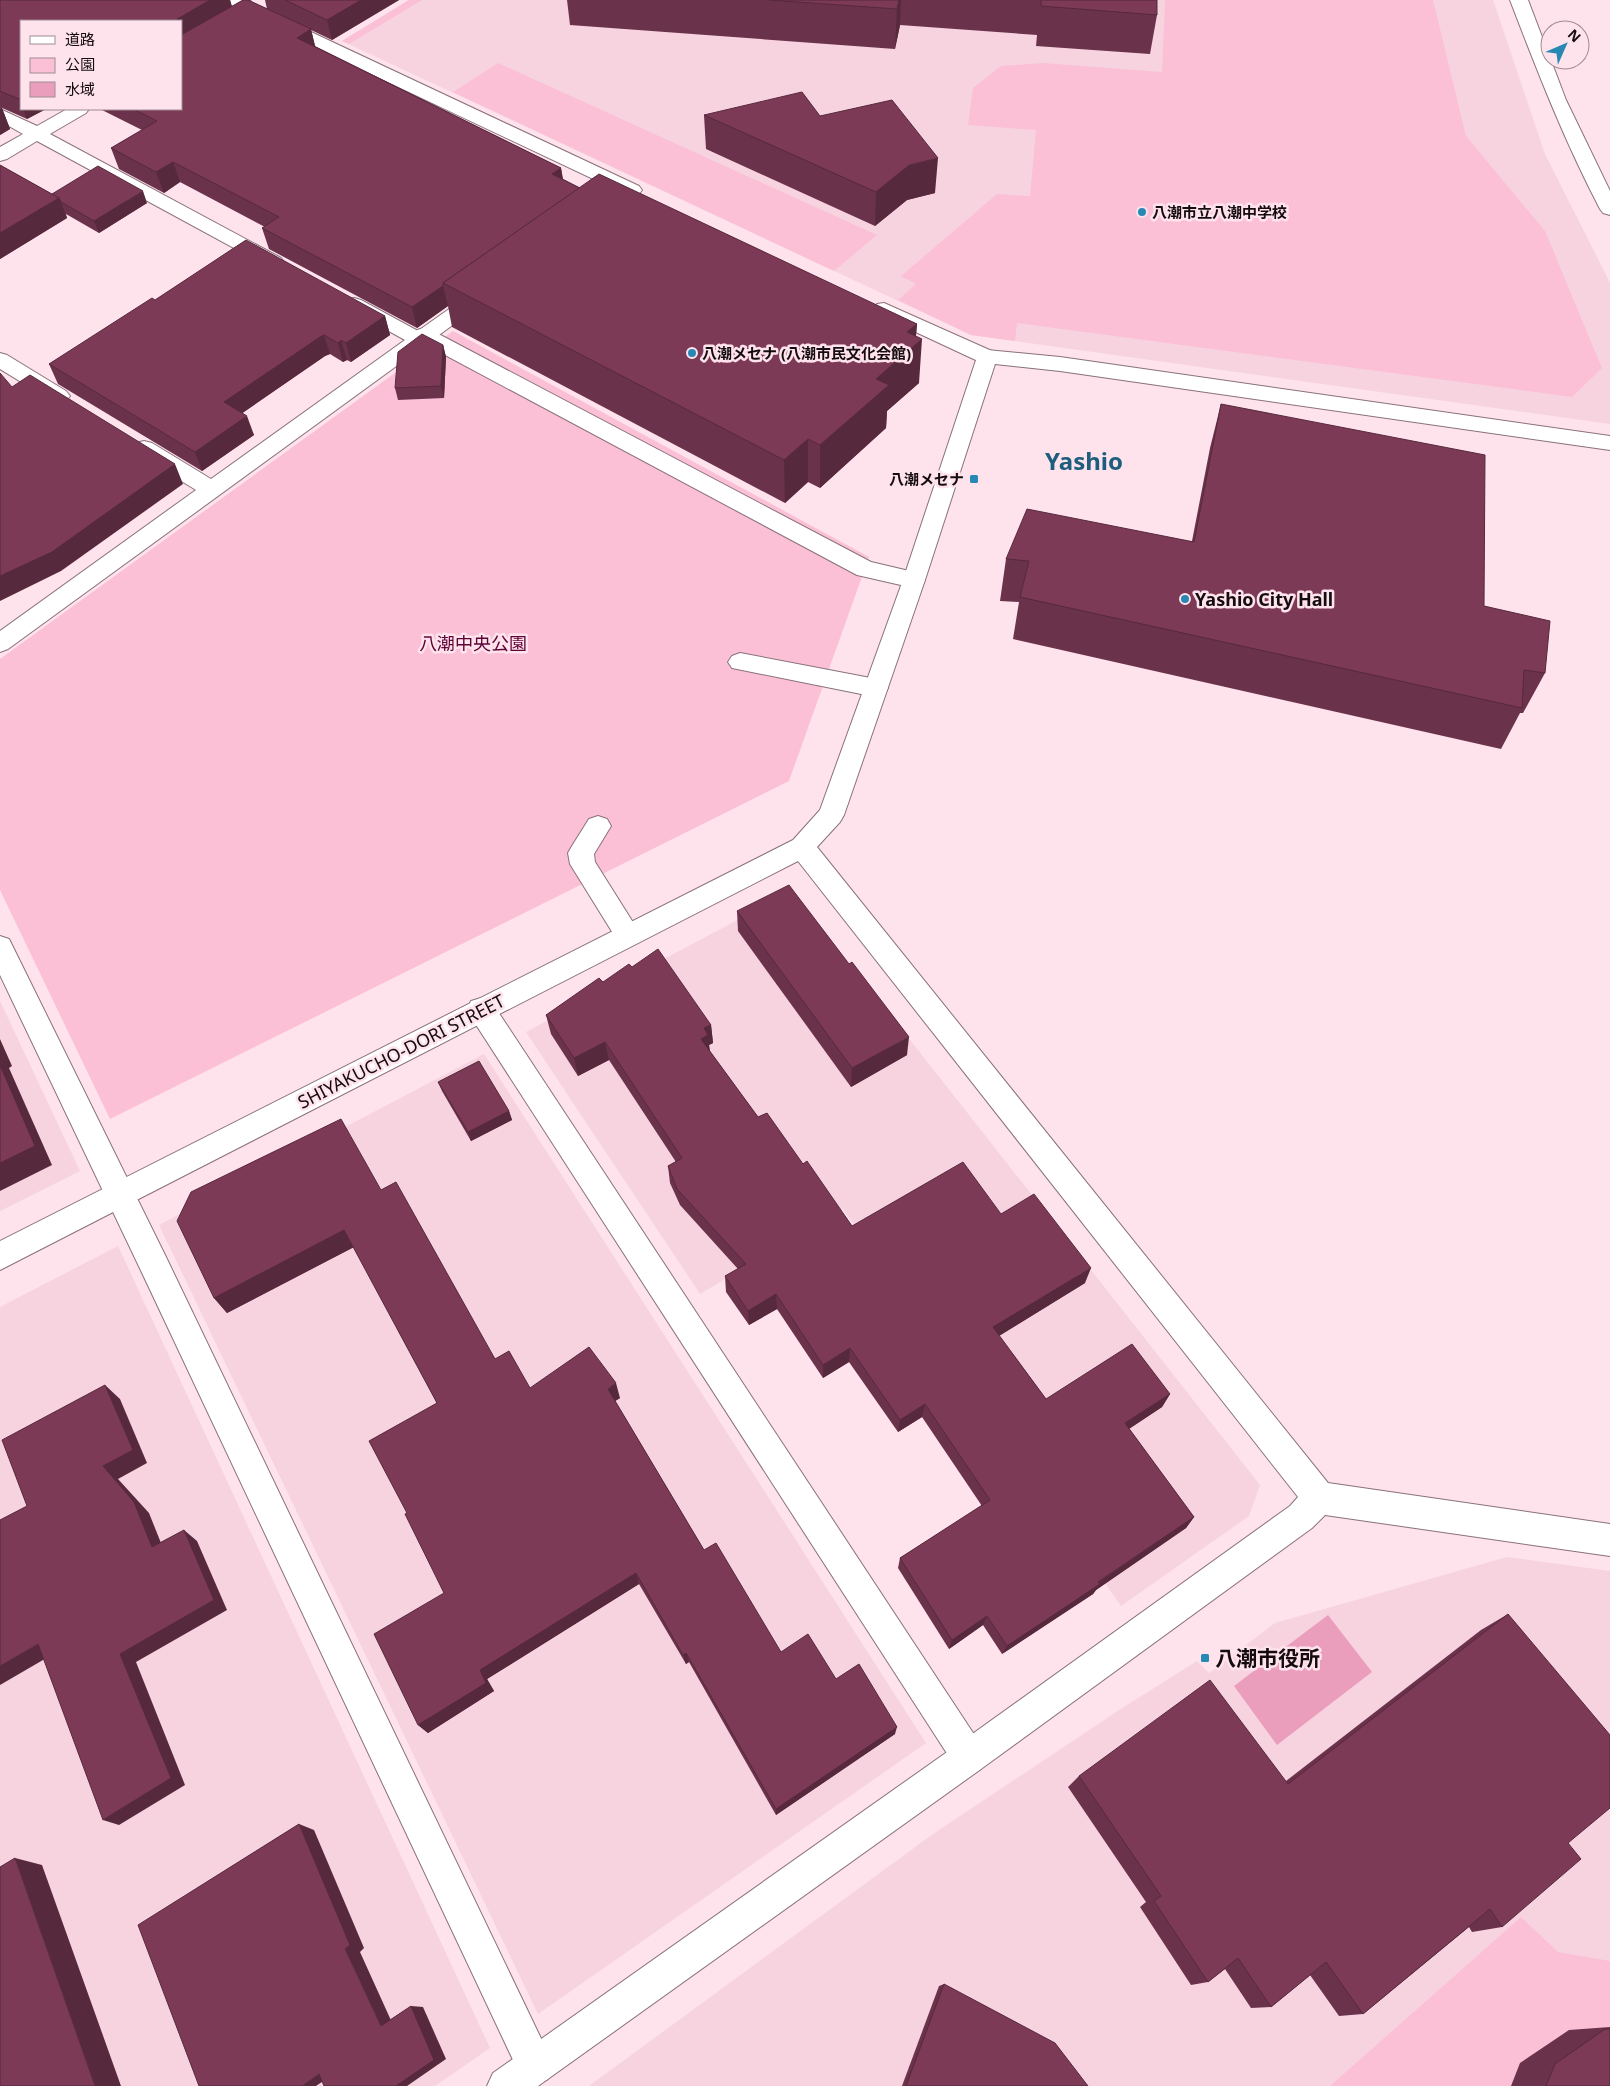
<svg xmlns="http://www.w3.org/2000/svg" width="1610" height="2086" viewBox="0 0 1610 2086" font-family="'Noto Sans','Noto Sans JP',sans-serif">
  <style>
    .built { fill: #f7d3e0 }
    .green { fill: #fbc0d6 }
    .water { fill: #eb9ebc }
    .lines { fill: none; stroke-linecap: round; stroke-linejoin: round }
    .service-casing { stroke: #89717a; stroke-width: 2 }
    .minor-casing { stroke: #89717a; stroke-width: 2 }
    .tertiary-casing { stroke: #89717a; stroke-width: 2 }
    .service { fill: #fff; fill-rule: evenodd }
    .minor { fill: #fff; fill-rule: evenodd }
    .tertiary { fill: #fff; fill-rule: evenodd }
    .wall { fill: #6b324b }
    .shaded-wall { fill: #57293d }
    .building { fill: #7c3a57; stroke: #57293d }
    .poi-dot { fill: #2789b3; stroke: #fee2ec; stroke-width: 2 }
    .labels { text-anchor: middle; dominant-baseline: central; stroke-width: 5; stroke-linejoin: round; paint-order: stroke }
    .far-poi-label { font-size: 15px; font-weight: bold; fill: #140c0f; stroke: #fee2ec; text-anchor: start }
    .poi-label { font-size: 18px; font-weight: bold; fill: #140c0f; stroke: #fee2ec; text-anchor: start }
    .park-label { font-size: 18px; fill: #5f0236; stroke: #fee2ec }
    .street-label { font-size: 18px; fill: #140c0f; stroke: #fee2ec }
    .near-poi-label { font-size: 21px; font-weight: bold; fill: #140c0f; stroke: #fee2ec; text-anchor: start }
    .far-town-label { font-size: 24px; font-weight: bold; fill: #1c5e7c; stroke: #fee2ec }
  </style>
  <rect width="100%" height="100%" fill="#fee2ec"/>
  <g class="built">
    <path d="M409,0H1493L1545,154L1610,283V424L971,335L342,41Z"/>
    <path d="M797,896L1260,1485L1249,1516L1121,1606L843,1209L700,1294L526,1032L781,897Z"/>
    <path d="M0,1001L80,1171L0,1211Z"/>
    <path d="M484,1054L926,1743L538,2014L159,1225Z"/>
    <path d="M118,1246L490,2048L435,2086H0V1307Z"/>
    <path d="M1507,1557L1610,1571V2086H589L933,1834L1119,1710L1197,1661L1209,1673L1275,1623Z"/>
  </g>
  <g class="green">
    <path d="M409,0H422L349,44L342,41Z"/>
    <path d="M1165,0H1433L1466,136L1545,231L1602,368L1572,397L1017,323L1015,341L971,335L898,300L916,284L901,276L997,194L1030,196L1036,130L968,125L973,88L1001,66L1043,63L1162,72Z"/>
    <path d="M498,63L877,235L834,271L453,92Z"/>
    <path d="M453,331L869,557L789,781L110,1119L0,890V659Z"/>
    <path d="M1521,1917L1558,1952L1610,1961V2086H1330Z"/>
  </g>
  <path class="water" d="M1328,1615L1372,1672L1277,1745L1234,1686Z"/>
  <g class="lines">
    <g class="service-casing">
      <g id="service">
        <path d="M424,328L431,330L871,562L922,574L925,580L922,586L914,588L857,575L417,340L414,335L417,330Z"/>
        <path d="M740,653L876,679L884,682L888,688L884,694L876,697L732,668L728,662L732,656Z"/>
        <path d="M598,816L607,819L611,826L594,854L595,862L641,935L637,943L628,946L619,943L570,864L568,853L572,846L589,819Z"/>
      </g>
    </g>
    <g class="minor-casing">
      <g id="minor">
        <path d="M220,0H243L639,186L642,190L639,194L632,196L625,194L223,4Z"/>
        <path d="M0,109L37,126L67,109H89L86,113L50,134L281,258L284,262L281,266L274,268L267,266L37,141L7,159L0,161V147L23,134L0,121Z"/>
        <path d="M480,290L487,292L490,296L487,300L8,649L0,652V631L196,490L136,453L133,448L136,443L144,441L152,443L211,479L405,340L347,308L344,304L347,300L354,298L361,300L418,331L473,292Z"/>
        <path d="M884,303L994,352L997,357L994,362L987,364L980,362L877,314L874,309L877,304Z"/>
        <path d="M0,353L7,355L66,391L70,396L66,401L59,403L52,401L0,369Z"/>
        <path d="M0,936L9,939L13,947L166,1257L548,2053L554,2066L548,2079L535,2085L522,2079L144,1277L0,975Z"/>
        <path d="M481,998L491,1001L981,1745L986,1757L981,1769L969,1774L957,1769L471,1017L467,1009L471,1001Z"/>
      </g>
    </g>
    <g class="tertiary-casing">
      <g id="tertiary">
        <path d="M1510,0H1528L1566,100L1610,191V215L1603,213L1600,209C1564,140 1538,73 1510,0Z"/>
        <path d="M987,350L1060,357L1610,436V450L1060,371L995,364L925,580L844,815L840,822L817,847L1328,1483L1610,1524V1556L1325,1515L1312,1528L981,1769L538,2086H487L493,2073L957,1745L1290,1506L1298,1497L798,861L0,1270V1241L793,840L820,810L903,580L977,357L980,352Z"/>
      </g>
    </g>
    <use href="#service" class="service"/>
    <use href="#minor" class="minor"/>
    <use href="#tertiary" class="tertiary"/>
  </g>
  <g class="wall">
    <path d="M0,0H230L232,7L243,0H252L250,1L267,9L265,0H399L332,40L311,30L315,46L561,168L563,179L580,188L917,324L916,336L919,383L887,411L886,428L820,488L808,482L785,503L452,327L448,306L417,328L269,249L262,228L265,227L180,182L164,193L119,169L111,148L142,130L100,109H181L21,21V109H46L27,119L0,107L2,108L10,129L0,135Z"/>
    <path d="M567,0H1157V15L1150,54L1036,46L1037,35L900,25L895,49L570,25Z"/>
    <path d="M704,115L820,116L935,193L907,200L875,226L706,149Z"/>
    <path d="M0,165L52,194L147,203L99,233L66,214L67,218L0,259Z"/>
    <path d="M155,300L385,316L390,335L351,362L347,360L343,362L330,354L325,356L242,413L254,435L202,471L58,384L49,364Z"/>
    <path d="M443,345L446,357L444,398L398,400L395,388Z"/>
    <path d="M1221,404L1484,606L1545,673L1523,713H1520L1501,749L1013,639L1019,602L1000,601L1006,559L1192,541L1210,448Z"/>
    <path d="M737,911L907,1055L851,1087L738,931Z"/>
    <path d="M632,967L711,1025L713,1043L709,1045L710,1052L758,1117L803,1164L852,1226L1001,1214L1085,1283L999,1336L1046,1399L1170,1394L1162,1407L1129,1429L1194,1517L1186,1528L1096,1590L1093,1594L1002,1654L983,1625L949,1649L898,1568L900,1558L982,1506L922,1417L898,1432L849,1362L823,1378L777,1309L749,1325L726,1292L725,1276L738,1269L680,1205L670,1183L668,1166L676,1162L609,1060L578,1076L551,1034L546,1015L603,982Z"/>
    <path d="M438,1082L509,1111L512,1120L471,1141L442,1091Z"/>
    <path d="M381,1190L495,1359L530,1388L620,1398L615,1401L704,1550L781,1652L836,1679L895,1734L776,1815L689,1662L686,1664L639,1584L487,1679L494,1691L428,1733L418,1725L444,1593L407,1513L437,1403L354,1247L227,1313L214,1298Z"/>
    <path d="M1508,1614L1568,1843L1502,1927L1472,1932L1469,1927L1363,2014L1339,2016L1310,1975L1271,2007L1251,2008L1225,1969L1208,1982L1191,1985L1140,1907L1146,1902L1068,1787L1079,1776L1286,1781L1481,1630Z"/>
    <path d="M944,1984L1088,2086H902L939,1986Z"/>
    <path d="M1610,2027V2086H1511L1520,2063L1569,2030Z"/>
  </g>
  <g class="shaded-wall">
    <path d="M210,0H230L233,10L181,41V21H174Z"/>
    <path d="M361,0H399L332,40L327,20Z"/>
    <path d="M899,0H901L900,25L895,49L897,9Z"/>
    <path d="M311,29L316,50L297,38Z"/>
    <path d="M21,98V105L19,99Z"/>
    <path d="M2,108L10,129L0,135V109Z"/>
    <path d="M23,109H46L27,119Z"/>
    <path d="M938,158L935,193L907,200L875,226L876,192L909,165Z"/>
    <path d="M173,162L180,182L164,193L156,172Z"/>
    <path d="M561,168L564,188L552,174Z"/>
    <path d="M143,191L147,203L99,233L94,221Z"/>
    <path d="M59,198L67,218L0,259V233Z"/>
    <path d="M443,286L448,306L417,328L412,307Z"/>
    <path d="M385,316L390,335L351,362L346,343Z"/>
    <path d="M917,324L915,344L922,339L919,383L887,411L886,428L820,488V445L876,379L907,332Z"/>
    <path d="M324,335L330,354L325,356L231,421L224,402L320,337Z"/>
    <path d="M341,340L347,360L343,362L338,343Z"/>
    <path d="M443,345L446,357L444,398L441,386Z"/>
    <path d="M247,416L254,435L202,471L195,452Z"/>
    <path d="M808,439V482L785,503L784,460Z"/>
    <path d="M175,464L183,484L61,571L0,601V576Z"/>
    <path d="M711,1025L713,1043L709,1045L710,1053L701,1039L704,1028Z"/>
    <path d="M909,1037L907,1055L851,1087L852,1068Z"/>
    <path d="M0,1039L12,1066L9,1068L52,1165L0,1191Z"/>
    <path d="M605,1042L609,1060L578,1076L574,1058Z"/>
    <path d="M509,1111L512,1120L471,1141L468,1132Z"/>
    <path d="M344,1230L354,1247L227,1313L214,1298Z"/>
    <path d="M1091,1268L1085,1283L989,1342L993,1327Z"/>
    <path d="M776,1294L777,1309L749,1325L748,1311Z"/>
    <path d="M850,1348L849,1362L823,1378V1365Z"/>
    <path d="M616,1383L620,1398L612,1403L608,1389Z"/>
    <path d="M105,1385L120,1399L147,1463L118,1479L149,1513L167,1558L152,1547L103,1466Z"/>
    <path d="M1170,1394L1162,1407L1118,1436L1125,1423Z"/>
    <path d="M925,1404L922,1417L898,1432L900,1420Z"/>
    <path d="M1194,1517L1186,1528L1096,1590L1093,1594L1002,1654L1007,1646Z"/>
    <path d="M184,1530L197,1541L227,1610L136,1662L185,1785L119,1825L103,1820L120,1654Z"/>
    <path d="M636,1573L639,1584L487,1679L494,1691L428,1733L418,1725L480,1670Z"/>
    <path d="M987,1616L983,1625L949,1649L952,1640Z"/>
    <path d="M38,1644L55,1653L0,1685V1666Z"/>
    <path d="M686,1653L689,1662L686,1664L683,1655Z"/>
    <path d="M897,1727L895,1734L776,1815V1809Z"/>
    <path d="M299,1824L314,1830L364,1948L360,1952L394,2027L381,2026L345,1949Z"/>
    <path d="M15,1858L42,1865L121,2086H95Z"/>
    <path d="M411,2006L423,2007L446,2059L407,2086H396Z"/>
    <path d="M335,2073L316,2086H302L319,2074Z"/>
  </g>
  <g class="building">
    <path d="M0,0H210L174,21H21V98L19,99L0,91Z"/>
    <path d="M243,0H248L311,29L297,38L561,168L552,174L580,188L443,283V286L412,307L262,228L279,217L173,162L156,172L111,148L157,121L133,109H181V35Z"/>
    <path d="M285,0H361L327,20Z"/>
    <path d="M769,0H899L897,9Z"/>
    <path d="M1041,0H1157V15L1041,6Z"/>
    <path d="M802,92L820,116L892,100L938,158L909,165L876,192L704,115Z"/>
    <path d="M0,165L59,198L0,233Z"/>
    <path d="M98,166L143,191L94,221L61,202L59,198L52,194Z"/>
    <path d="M599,174L917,324L907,332L922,339L876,379L889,385L820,445L808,439L784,460L443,283Z"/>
    <path d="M246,240L385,316L346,343L341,340L338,343L324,335L320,337L224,402L247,416L195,452L49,364L152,298L155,300Z"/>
    <path d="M422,334L443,345L441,386L395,388L398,352Z"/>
    <path d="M0,373L12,387L30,375L175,464L52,552L0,576Z"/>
    <path d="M1221,404L1485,455L1484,606L1550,621L1545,673L1524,670L1522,708L1020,597L1029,561L1006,559L1027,509L1194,542Z"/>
    <path d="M789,885L849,964L852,962L909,1037L852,1068L737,911Z"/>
    <path d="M658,949L711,1025L704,1028L708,1035L701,1039L758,1117L767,1113L803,1164L807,1161L852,1226L963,1162L1001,1214L1034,1194L1091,1268L993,1327L1046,1399L1132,1344L1170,1394L1125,1423L1194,1517L1098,1582L1100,1584L1007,1646L987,1616L952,1640L900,1558L990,1500L925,1404L900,1420L850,1348L823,1365L776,1294L748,1311L725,1276L746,1264L677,1189L668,1166L682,1158L605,1042L574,1058L546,1015L599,978L603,982L629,964L632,967Z"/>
    <path d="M479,1061L509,1111L468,1132L438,1082Z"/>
    <path d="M0,1065L35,1146L0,1163Z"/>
    <path d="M341,1119L381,1190L396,1182L495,1359L509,1351L530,1388L589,1347L616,1383L608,1389L704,1550L716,1543L781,1652L808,1634L836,1679L859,1664L897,1727L776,1809L686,1653L683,1655L636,1573L480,1670L486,1683L418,1725L374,1634L444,1593L405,1514L407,1513L369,1441L437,1403L344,1230L214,1298L177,1221L191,1192Z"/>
    <path d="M105,1385L133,1450L103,1466L134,1502L152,1547L184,1530L214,1600L120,1654L171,1778L103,1820L38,1644L0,1666V1520L27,1506L2,1440Z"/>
    <path d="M1508,1614L1610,1735V1808L1568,1843L1581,1859L1502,1927L1490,1909L1363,2014L1326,1962L1271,2007L1238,1958L1208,1982L1154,1901L1161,1896L1079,1776L1210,1680L1288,1784Z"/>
    <path d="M299,1824L350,1945L345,1949L381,2026L411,2006L434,2060L396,2086H324L319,2074L302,2086H199L138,1925Z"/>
    <path d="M15,1858L95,2086H0V1867Z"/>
    <path d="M944,1984L1055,2043L1088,2086H906Z"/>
    <path d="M1605,2029H1610V2086H1546L1555,2064Z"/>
  </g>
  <g class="poi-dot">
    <circle cx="1142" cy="212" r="5"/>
    <circle cx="692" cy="353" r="5"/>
    <rect x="969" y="474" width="10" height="10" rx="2.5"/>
    <circle cx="1185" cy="599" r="5"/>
    <rect x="1200" y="1653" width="10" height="10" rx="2.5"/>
  </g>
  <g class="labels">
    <g class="far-poi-label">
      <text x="1152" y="212">八潮市立八潮中学校</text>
      <text x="702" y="353">八潮メセナ (八潮市民文化会館)</text>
      <text x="964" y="479" text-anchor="end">八潮メセナ</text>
    </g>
    <g class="poi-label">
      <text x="1195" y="599">Yashio City Hall</text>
    </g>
    <g class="park-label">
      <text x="473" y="643">八潮中央公園</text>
    </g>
    <g class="street-label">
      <text transform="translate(401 1051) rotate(-27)">SHIYAKUCHO-DORI STREET</text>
    </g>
    <g class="near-poi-label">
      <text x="1215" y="1658">八潮市役所</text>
    </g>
    <g class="far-town-label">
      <text x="1084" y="460">Yashio</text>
    </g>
  </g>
  <rect x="20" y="20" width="162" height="90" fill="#fee2ec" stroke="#a08c94"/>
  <rect x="30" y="36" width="25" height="8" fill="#ffffff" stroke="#a08c94"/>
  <text x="65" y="45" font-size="15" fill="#140c0f">道路</text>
  <rect x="30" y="58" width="25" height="15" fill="#fbc0d6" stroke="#a08c94"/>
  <text x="65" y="70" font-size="15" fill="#140c0f">公園</text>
  <rect x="30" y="82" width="25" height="15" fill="#eb9ebc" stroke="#a08c94"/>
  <text x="65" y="95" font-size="15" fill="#140c0f">水域</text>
  <g transform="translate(1565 45) rotate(45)"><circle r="24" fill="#fee2ec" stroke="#a08c94"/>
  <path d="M0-4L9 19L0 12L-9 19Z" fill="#2789b3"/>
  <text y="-8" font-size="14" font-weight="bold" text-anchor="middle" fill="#140c0f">N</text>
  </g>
</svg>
